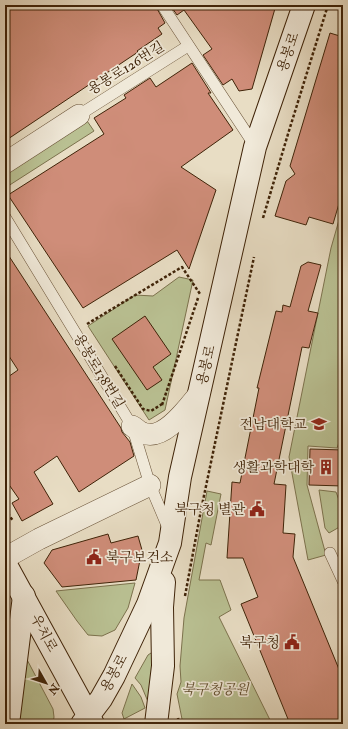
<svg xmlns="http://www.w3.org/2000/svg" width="348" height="729" viewBox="0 0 348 729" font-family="'IM FELL Double Pica','Noto Serif KR',serif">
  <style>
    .green { fill: #b9c092; stroke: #7c724d }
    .building { fill: #cf8d79; stroke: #3f2308 }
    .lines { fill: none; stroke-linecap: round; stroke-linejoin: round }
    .service-casing { stroke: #695237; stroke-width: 12 }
    .minor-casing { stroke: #695237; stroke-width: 22 }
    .secondary-casing { stroke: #3f2308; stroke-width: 24 }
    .path { stroke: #3f2308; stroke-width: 2.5; stroke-dasharray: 3 2; stroke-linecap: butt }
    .service { stroke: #f0e9d9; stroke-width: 11 }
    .minor { stroke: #f0e9d9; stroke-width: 21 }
    .secondary { stroke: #f0e9d9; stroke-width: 22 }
    .labels { text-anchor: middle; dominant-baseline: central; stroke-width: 3.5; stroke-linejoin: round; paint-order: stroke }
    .street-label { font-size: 14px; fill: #3f2308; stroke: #f0e9d9 }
    .poi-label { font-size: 14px; fill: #3f2308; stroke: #f0e9d9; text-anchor: end }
    .park-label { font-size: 14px; font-style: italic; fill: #5e4a2a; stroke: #f0e9d9 }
  </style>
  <rect width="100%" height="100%" fill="#e8ddc4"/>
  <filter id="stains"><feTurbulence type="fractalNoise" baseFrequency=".005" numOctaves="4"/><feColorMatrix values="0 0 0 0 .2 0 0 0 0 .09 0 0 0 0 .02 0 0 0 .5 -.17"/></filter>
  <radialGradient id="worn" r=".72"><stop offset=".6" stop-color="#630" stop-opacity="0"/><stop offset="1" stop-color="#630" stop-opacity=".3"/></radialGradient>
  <g class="green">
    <path d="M85,118L94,131L5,188V169Z"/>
    <path d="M343,206V431L337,448L308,446L307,485L326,555L308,560L289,457L331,248Z"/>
    <path d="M179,277L193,280L165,410L149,420L88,326L135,295L153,296Z"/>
    <path d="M319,490L336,492L343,511V525L329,533L325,528Z"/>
    <path d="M207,491L221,494L211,545L206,543L199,580H220L231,610L219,617L272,724H183L177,694L181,682L180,666L184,618Z"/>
    <path d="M135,583L128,608L115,630L102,636L88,635L77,621L56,591Z"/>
    <path d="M23,652L53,709L54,717L53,724H13Z"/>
    <path d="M151,653L153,656L149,704L141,685L135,678L148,655Z"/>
    <path d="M132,684L141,697L145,708L124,719L122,713Z"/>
  </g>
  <g class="building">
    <path d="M5,5H155L165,23L158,28L162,34L137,51L138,52L5,141Z"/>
    <path d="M170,5H276L252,89L239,91L232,79L223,85L203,55L212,49L184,10L177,15Z"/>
    <path d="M330,33L343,37V190L333,224L309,217L306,225L275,216L286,181L295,174L290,166Z"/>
    <path d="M192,63L211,93H208L233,130L181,167L216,190L189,269L177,250L83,308L8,195L104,134L94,118L126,98L124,95L150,78L156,87Z"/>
    <path d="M5,250L121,428L122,432L130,442L134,456L79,492L57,456L34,472L53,504L22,521L12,503L19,499L5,479V379L18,370L5,350Z"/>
    <path d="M308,262L321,265L308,311L318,313L309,348L302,347L274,484L286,485L283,533L295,534L293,557L343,679V724H290L241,604L258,597L243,558H227L232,482L240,483L259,388H257L276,311L282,312L283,305L290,307L301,266Z"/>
    <path d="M145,316L171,354L153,367L162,380L147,390L112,339Z"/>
    <path d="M310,449L343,450V486L309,485Z"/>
    <path d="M108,534L111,543L138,536L142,550L136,580L62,587L44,563L52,550Z"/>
  </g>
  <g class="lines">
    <g class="service-casing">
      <g id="service">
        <path d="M162,5L255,146"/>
        <path d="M79,115L188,46"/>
        <path d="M5,217L132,426L150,485L169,530"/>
        <path d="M330,553L343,581"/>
      </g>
    </g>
    <g class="minor-casing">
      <g id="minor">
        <path d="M5,163L79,115"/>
        <path d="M132,426C136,428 139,432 143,433C164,442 188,407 199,394"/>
        <path d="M5,558L39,539L150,485"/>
      </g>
    </g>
    <g class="secondary-casing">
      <g id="secondary">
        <path d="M5,563L93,724"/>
        <path d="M8,724L24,596"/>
        <path d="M82,724L101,699L114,676L148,604L170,543L180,477L255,147L304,5"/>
        <path d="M156,724L163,666L162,607L164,582"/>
      </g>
    </g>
    <g class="path">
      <path d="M263,218L288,134L328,5"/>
      <path d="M87,324L182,267L200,294"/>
      <path d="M115,366L143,409L151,411L162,404"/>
      <path d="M162,405L198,298"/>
      <path d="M5,509L13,521"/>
      <path d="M185,596L201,510L254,257"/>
      <path d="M178,718L179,724"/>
    </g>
    <use href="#service" class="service"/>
    <use href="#minor" class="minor"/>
    <use href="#secondary" class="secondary"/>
  </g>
  <defs>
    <g id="university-bare" transform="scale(1.2)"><path d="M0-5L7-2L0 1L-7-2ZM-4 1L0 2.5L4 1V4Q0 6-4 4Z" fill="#8f2418" stroke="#f0e9d9" stroke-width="2.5" paint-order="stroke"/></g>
    <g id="building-bare" transform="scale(1.2)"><path d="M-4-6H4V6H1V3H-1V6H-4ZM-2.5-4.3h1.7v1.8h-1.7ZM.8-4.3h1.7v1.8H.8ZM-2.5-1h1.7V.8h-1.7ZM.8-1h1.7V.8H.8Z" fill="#8f2418" stroke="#f0e9d9" stroke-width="2.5" paint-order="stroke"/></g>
    <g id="civic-bare" transform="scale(1.2)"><path d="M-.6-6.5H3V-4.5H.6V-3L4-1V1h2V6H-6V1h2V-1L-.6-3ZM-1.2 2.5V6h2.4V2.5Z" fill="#8f2418" stroke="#f0e9d9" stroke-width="2.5" paint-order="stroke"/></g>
  </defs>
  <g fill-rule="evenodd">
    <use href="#university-bare" x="319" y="424"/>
    <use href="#building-bare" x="326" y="467"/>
    <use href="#civic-bare" x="257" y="509"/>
    <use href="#civic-bare" x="94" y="557"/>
    <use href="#civic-bare" x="292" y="642"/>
  </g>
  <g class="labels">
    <g class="street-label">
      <text transform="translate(288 52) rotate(-71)">용봉로</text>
      <text transform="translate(126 68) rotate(-32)">용봉로126번길</text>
      <text transform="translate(206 365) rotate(-77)">용봉로</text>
      <text transform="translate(99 371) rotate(59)">용봉로138번길</text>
      <text transform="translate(44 633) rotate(62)">우치로</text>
      <text transform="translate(114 673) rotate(-62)">용봉로</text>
    </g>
    <g class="poi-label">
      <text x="307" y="424">전남대학교</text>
      <text x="314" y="467">생활과학대학</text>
      <text x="245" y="509">북구청 별관</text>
      <text x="106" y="557" text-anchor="start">북구보건소</text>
      <text x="280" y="642">북구청</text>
    </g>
    <g class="park-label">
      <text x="215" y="689">북구청공원</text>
    </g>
  </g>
  <rect width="348" height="729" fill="none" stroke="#e8ddc4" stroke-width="20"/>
  <rect x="6" y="6" width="336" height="717" fill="none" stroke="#3f2308" stroke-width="2"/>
  <rect x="10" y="10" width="328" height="709" fill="none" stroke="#3f2308"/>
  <g transform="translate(46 683) rotate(129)" stroke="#f0e9d9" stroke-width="3" paint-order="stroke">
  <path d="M0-3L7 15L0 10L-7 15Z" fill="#3f2308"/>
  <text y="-6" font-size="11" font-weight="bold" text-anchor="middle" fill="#3f2308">N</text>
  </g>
  <rect width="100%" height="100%" filter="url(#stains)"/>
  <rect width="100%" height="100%" fill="url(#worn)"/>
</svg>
